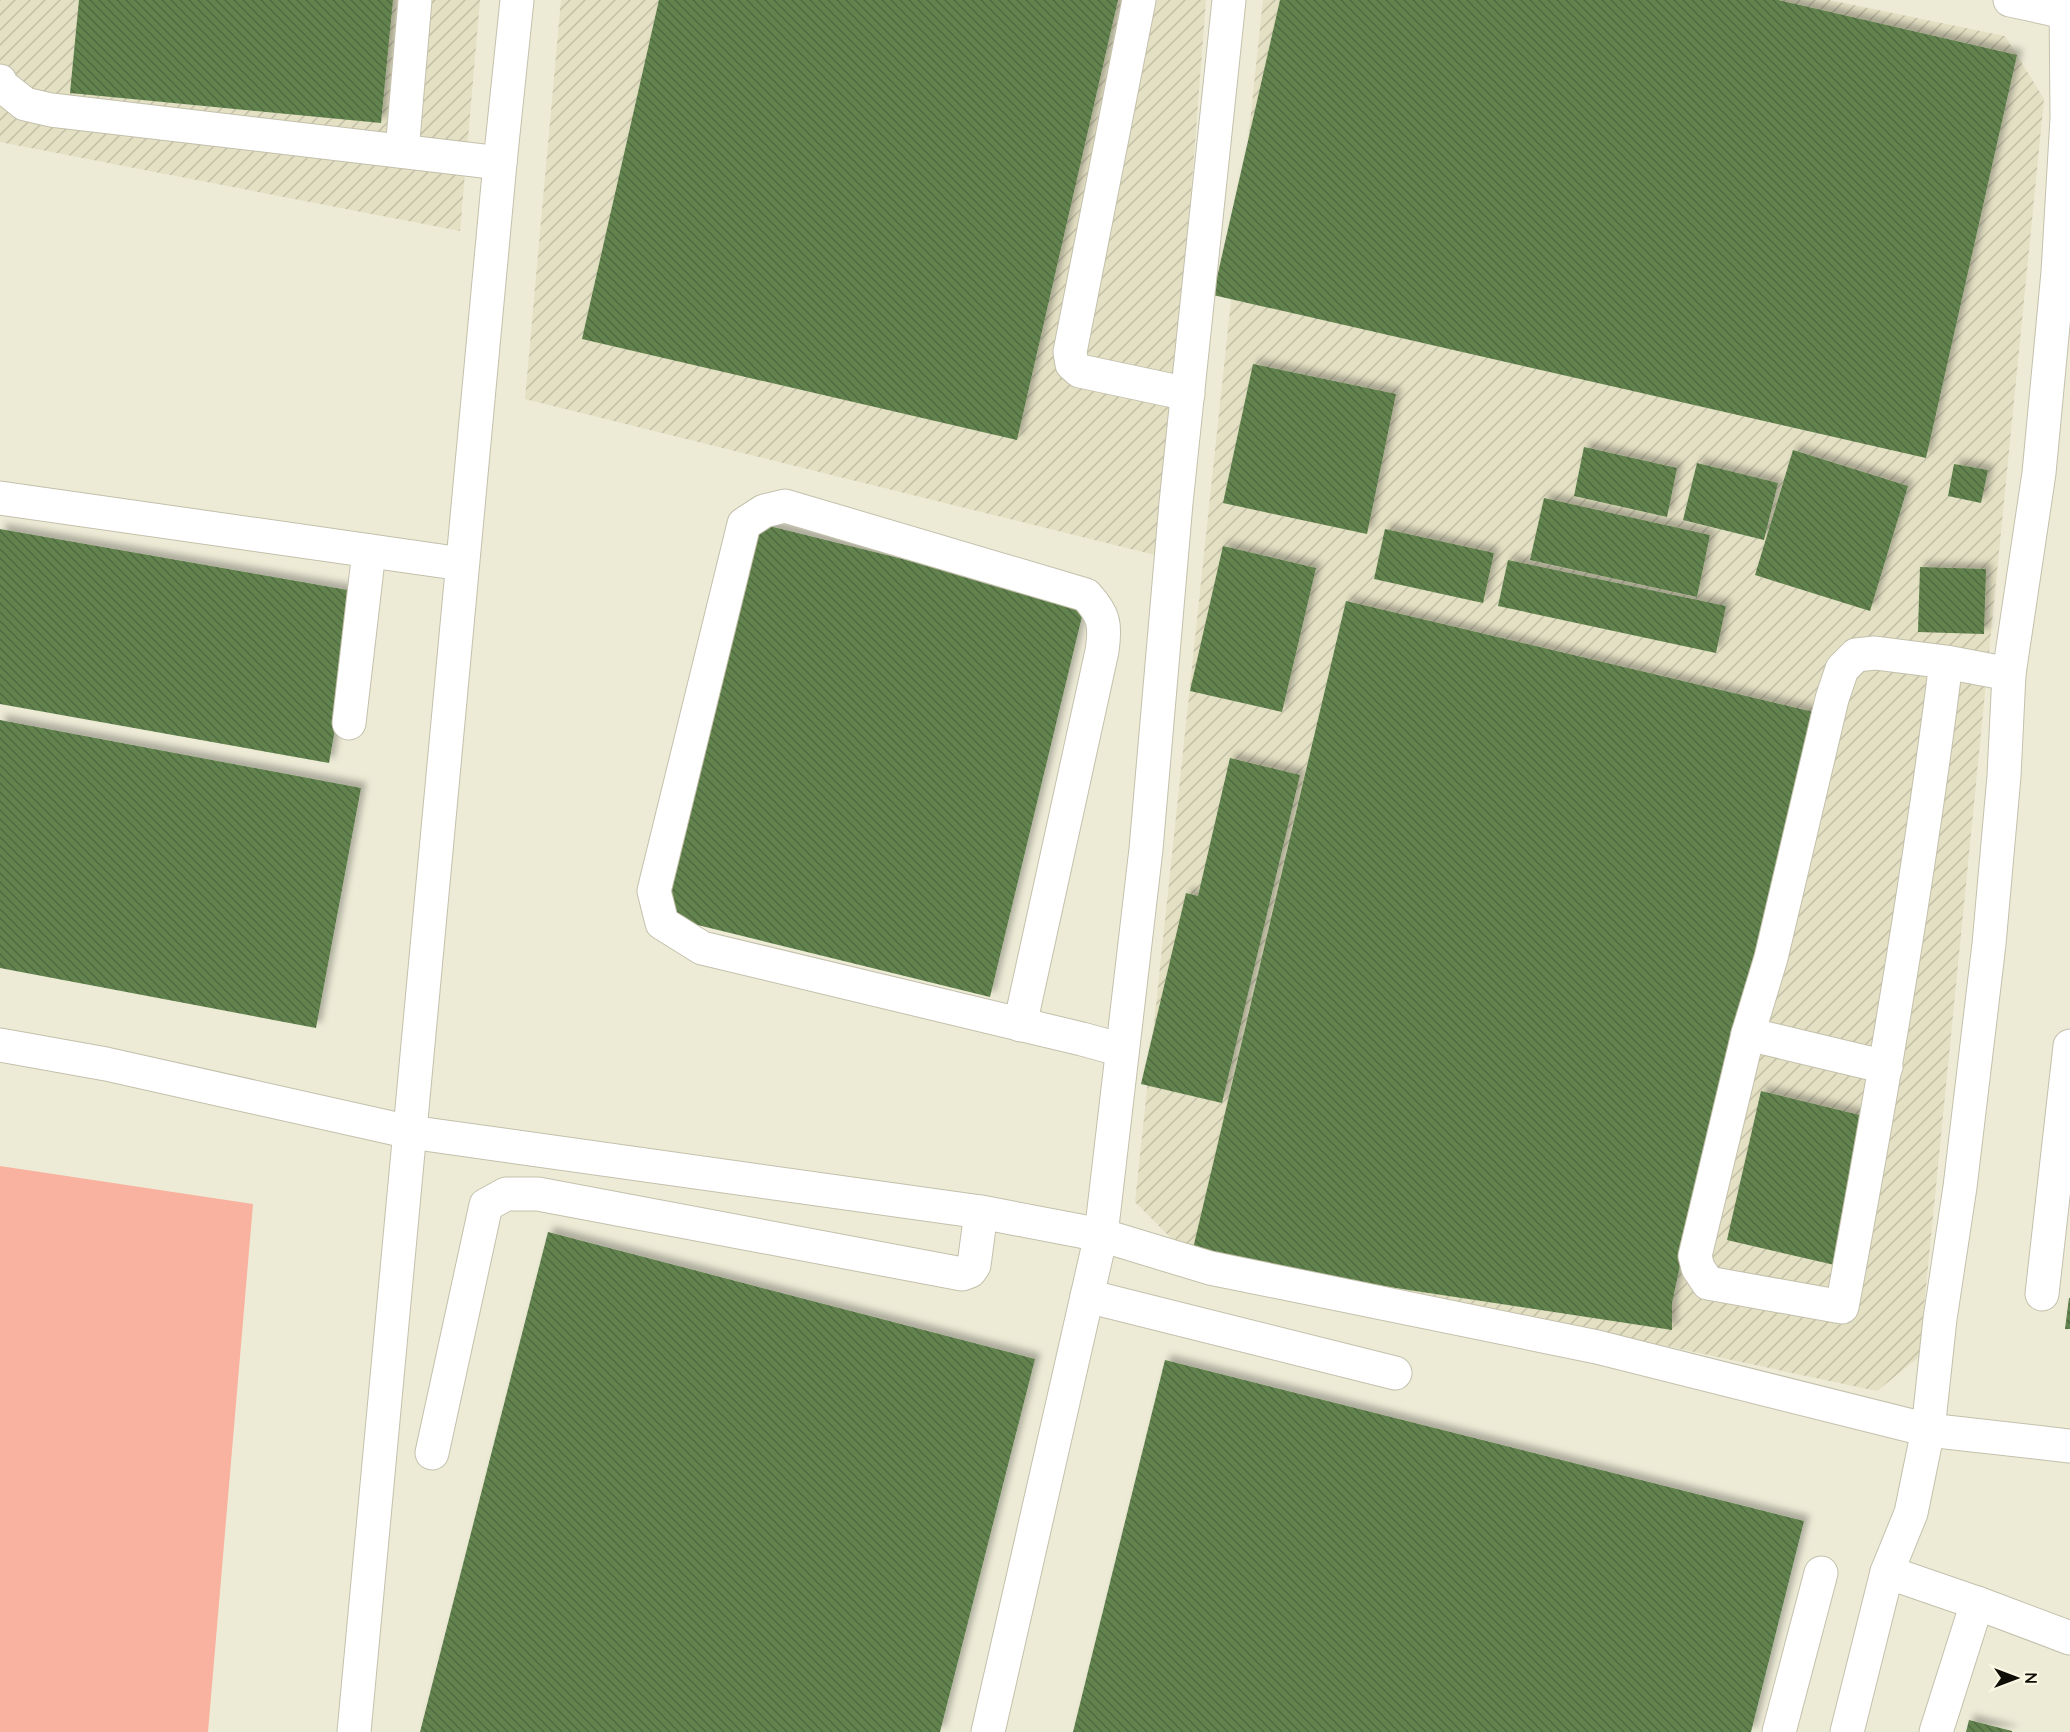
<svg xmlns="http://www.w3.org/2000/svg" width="2070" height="1732" viewBox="0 0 2070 1732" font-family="Quicksand,sans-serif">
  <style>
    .industrial { fill: url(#industrial-furrows) }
    .grass { fill: #f8b29f }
    .building { fill: url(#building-back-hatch); filter: url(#shadow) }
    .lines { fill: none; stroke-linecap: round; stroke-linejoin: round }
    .minor-casing { stroke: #c3c0ac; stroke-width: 35 }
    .minor { stroke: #fff; stroke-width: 33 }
  </style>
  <defs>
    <pattern id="industrial-furrows" width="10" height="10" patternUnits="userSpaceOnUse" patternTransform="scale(1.5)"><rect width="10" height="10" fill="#e3e0c3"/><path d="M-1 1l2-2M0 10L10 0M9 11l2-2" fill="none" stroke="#c2bfa6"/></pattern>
    <pattern id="building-back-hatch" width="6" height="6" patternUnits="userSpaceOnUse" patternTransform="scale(1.5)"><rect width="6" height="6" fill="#62834e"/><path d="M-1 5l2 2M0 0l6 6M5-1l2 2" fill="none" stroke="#4f6a3f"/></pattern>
    <filter id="shadow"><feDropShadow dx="5.5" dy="-5.5" stdDeviation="3" flood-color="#0004"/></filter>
  </defs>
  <rect width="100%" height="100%" fill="#edebd6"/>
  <g class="industrial">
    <path d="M0,0H480L460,231L0,142Z"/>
    <path d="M561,0H1206L1163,557L525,399Z"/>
    <path d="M1263,0H1829L2005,36L2044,99L1919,1357L1877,1391L1174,1241L1135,1202Z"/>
  </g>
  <path class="grass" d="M0,1166L253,1204L208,1732H0Z"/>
  <g class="building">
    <path d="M79,0H393L381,123L70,93Z"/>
    <path d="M659,0H1118L1017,440L582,339Z"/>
    <path d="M1280,0H1778L2017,55L1926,458L1213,295Z"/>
    <path d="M1253,364L1396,394L1367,534L1223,503Z"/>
    <path d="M1584,447L1677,468L1667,517L1574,496Z"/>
    <path d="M1793,450L1908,486L1870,611L1755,575Z"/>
    <path d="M1697,463L1778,483L1764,540L1683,520Z"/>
    <path d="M1954,464L1988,470L1981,503L1948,496Z"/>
    <path d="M1544,498L1710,535L1697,597L1530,560Z"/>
    <path d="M761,524L1085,604L990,997L665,917Z"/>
    <path d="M0,529L359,592L329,763L0,704Z"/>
    <path d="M1385,529L1494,553L1483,603L1374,579Z"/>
    <path d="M1223,546L1316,568L1282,712L1190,691Z"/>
    <path d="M1508,560L1726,606L1716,653L1498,606Z"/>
    <path d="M1920,567L1986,569L1984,634L1918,632Z"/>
    <path d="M1346,601L1822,714L1681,1261L1672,1303V1330L1191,1257Z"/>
    <path d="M0,720L361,788L316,1028L0,968Z"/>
    <path d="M1230,758L1300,775L1222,1103L1141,1084L1186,893L1198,896Z"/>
    <path d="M1761,1091L1872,1118L1839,1266L1727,1240Z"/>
    <path d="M548,1232L1035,1359L940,1732H420Z"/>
    <path d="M2069,1298H2070V1329H2065Z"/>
    <path d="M1165,1360L1804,1521L1751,1732H1073Z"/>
    <path d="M1969,1720L2012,1731V1732H1966Z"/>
  </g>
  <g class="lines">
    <g class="minor-casing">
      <g id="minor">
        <path d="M1139,0L1070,352L1072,364L1080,371L1188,394"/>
        <path d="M2010,0L2070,13"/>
        <path d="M0,81L1,85L25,104L51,110L500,163"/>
        <path d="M402,151L415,0"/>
        <path d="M0,498L462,564"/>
        <path d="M1946,662C1919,878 1882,1093 1842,1307L1708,1283L1698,1268L1695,1256L1748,1034L1771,958L1832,699L1842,669L1856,655L1875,653L1946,662L2009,674"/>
        <path d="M349,723L369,551"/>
        <path d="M1020,1025L1102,651C1106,624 1104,615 1086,595L785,506L764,511L744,524L654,891L662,923L702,948L1082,1039L1122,1050"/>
        <path d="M1748,1034L1886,1067"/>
        <path d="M0,1045L106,1064L410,1132L981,1212L1101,1235L1210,1268L1597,1347L1928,1430L2070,1446"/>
        <path d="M2042,1294L2070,1046"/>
        <path d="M1087,1296L1395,1373"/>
        <path d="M432,1453L486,1205L506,1194H538L962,1274L970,1271L974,1265L981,1212"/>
        <path d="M1887,1572L1977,1603L2070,1638"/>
        <path d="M354,1732L500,163L517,0"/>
        <path d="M988,1732L1101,1235L1146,849L1176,503L1229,0"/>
        <path d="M1779,1732L1821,1573"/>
        <path d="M1847,1732L1887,1572L1911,1513L1928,1430L1940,1319L1960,1187L1989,944L2004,776L2009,674L2039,473L2058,272L2067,118L2066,0"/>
        <path d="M1936,1732L1977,1603"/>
      </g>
    </g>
    <use href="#minor" class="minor"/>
  </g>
  <g transform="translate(2016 1678) rotate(90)" stroke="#faf8e3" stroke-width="4.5" paint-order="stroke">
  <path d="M0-4.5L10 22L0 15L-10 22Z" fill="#0e0d06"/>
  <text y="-9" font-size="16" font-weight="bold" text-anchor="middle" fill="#0e0d06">N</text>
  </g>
</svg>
